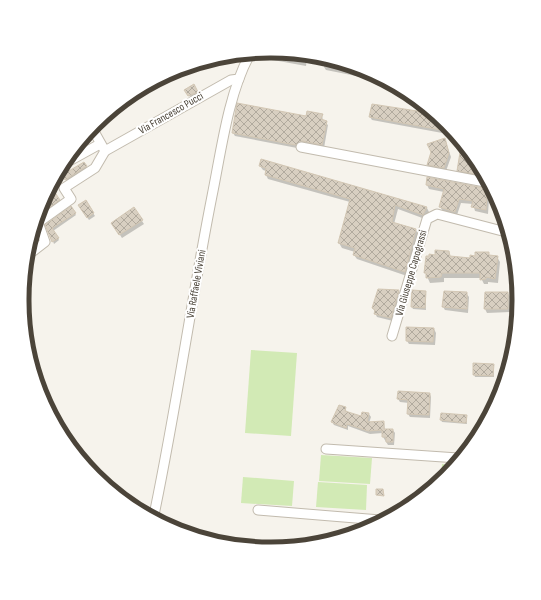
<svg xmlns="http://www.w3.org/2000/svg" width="541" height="600" viewBox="0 0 541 600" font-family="'Sofia Sans Condensed',sans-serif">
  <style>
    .pitch { fill: #d2eab5 }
    .shadow { fill: #0003 }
    .building { fill: url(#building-cross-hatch); stroke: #d3c7b4 }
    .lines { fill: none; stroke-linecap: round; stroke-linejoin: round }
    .minor-casing { stroke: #c2bbae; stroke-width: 11 }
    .minor { stroke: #fff; stroke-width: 9 }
    .labels { text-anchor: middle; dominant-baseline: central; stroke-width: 4; stroke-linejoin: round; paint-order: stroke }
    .street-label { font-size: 11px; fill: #4b4439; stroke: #fff }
    .rim { fill: none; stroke: #4b4439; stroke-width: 5 }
  </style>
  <defs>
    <pattern id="building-cross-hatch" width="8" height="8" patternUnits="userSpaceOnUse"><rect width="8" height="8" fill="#d8cfc1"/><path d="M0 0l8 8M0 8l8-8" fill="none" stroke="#b1aa9e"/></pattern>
  </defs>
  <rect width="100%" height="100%" fill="#f6f3ec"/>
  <g class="pitch">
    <path d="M251,350L297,353L291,436L245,433Z"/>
    <path d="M321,455L372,458L370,484L319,481Z"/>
    <path d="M442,464L453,465L446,476L441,479Z"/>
    <path d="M243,477L294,481L292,506L241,503Z"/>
    <path d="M318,482L367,485L366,510L316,507Z"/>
  </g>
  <g class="shadow">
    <path d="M271,52L307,59L306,66L262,58L261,55V53Z"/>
    <path d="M325,62L366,71L381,81L326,70L324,67Z"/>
    <path d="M193,86L198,94L190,97L185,90Z"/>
    <path d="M372,105L434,116L446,124L453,135L372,120L370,117Z"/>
    <path d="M322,115L323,121L328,125L324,148H297L235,136L233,133Z"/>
    <path d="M446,143L451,157L446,171L430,168L428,165Z"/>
    <path d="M462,148L483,179L461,174L458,170Z"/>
    <path d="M262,160L427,208L429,212L425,219L398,209L394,224L416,230L418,234L407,276L357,259L354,255L355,252L342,248L339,243L350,202L268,179L266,175V171L263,170L260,166Z"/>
    <path d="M84,164L87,169L67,181L64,175Z"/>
    <path d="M427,185L484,189L488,187L497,200L489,199L488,214L475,211L473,204L461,203L457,215L443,211L440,207L444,192L429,189Z"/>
    <path d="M51,189L60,203L38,219L41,205Z"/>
    <path d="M85,201L95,216L89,220L79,205Z"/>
    <path d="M71,208L76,215L53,231L59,240L54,244L47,225Z"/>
    <path d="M134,209L144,224L122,238L112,223Z"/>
    <path d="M448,252L451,258L471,259L488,253L490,256L497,257L500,262L498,283L488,282V284H484L481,278H444V282L430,283L425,272L436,256Z"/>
    <path d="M378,290L399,291L401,295L393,321L377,317L375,313L373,308Z"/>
    <path d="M425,292L426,310L413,309L412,307Z"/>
    <path d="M466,293L469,297L468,313L445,310L443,307Z"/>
    <path d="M486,293H508L510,297V312L487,313L485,309Z"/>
    <path d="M434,329L436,333L435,345L409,344L407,341Z"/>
    <path d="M493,365L494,377H475L474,374Z"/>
    <path d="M430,394L431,397L430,418L410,417L408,414L409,403L400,402L398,399Z"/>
    <path d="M345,408L347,412L361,417L369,414L371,417L369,423L384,422L385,430H393L395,433L394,445H388L383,437V433L370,434L348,426V430L334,425L332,422Z"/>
    <path d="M466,416L467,424L442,422L441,420Z"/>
  </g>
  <g class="building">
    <path d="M194,84L198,92L188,96L184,90Z"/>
    <path d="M237,103L306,116L307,111L323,114L321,119L327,121L322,145L302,141L295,145L232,133Z"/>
    <path d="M372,104L430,113L446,124L452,132L369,117Z"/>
    <path d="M445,138L449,153L444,168L427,165L431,152L427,144Z"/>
    <path d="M461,146L480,175L457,171Z"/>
    <path d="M261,159L427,207L423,215L395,205L392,222L416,229L405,272L353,255L355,248L338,243L350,199L265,175L266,168L259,166Z"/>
    <path d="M84,162L87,166L65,180L62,175Z"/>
    <path d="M427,177L484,188L488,187L495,197L487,195L486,210L471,207L473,201L459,199L455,212L439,207L444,189L426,185Z"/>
    <path d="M52,188L60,200L39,215L41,205Z"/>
    <path d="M86,200L94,213L87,218L78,205Z"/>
    <path d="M71,206L76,213L52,228L59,238L52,242L45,225Z"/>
    <path d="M134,207L143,220L119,235L111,223Z"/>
    <path d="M435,250L449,251L450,256L470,258V255L475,256V252H489V255L498,256L495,279L486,277V279L480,280V273H442L441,277L426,278V273H424L426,256H429V254L435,255Z"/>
    <path d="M378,289L399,290L391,318L374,314L375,310L372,308Z"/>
    <path d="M412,290L426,291L425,308L411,307Z"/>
    <path d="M444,291L467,292V309L442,307Z"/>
    <path d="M485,292H508V309H484Z"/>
    <path d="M406,327L434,328L433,342L406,341Z"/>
    <path d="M473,363L494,364L493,376L473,375Z"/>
    <path d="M398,391L430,393L429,415L407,414L408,400L397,399Z"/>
    <path d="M339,405L346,407L345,411L361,416L362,412L369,413L367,422L384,421V429H393V442H386V437H382V430L368,431L347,424L346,428L331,422Z"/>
    <path d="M441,413L467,415L466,423L440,420Z"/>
    <path d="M376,489H383L384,496L376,495Z"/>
  </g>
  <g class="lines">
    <g class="minor-casing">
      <g id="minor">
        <path d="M92,128L105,151L231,80L239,79"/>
        <path d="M301,147L485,182"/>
        <path d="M71,160L100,144"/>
        <path d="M32,252L45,242L39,225V222L71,199L64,188L95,168L105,151"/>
        <path d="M392,336L427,219L437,214L506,232"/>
        <path d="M326,449L458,458"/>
        <path d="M258,510L380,520"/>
        <path d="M154,515C176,410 191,302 212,196C221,152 228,95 249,56"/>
      </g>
    </g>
    <use href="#minor" class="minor"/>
  </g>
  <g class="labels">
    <g class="street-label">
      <text transform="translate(171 113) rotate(-30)">Via Francesco Pucci</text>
      <text transform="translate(411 273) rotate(-74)">Via Giuseppe Capograssi</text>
      <text transform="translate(196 284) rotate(-80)">Via Raffaele Viviani</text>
    </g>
  </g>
  <path d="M0 0H541V600H0ZM270 58H271A241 241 0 0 1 512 299V301A241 241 0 0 1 271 542H270A241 241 0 0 1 29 301V299A241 241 0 0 1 270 58Z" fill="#fff" fill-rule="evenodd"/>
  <path class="rim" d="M270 58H271A241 241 0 0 1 512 299V301A241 241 0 0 1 271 542H270A241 241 0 0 1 29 301V299A241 241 0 0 1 270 58Z"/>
</svg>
